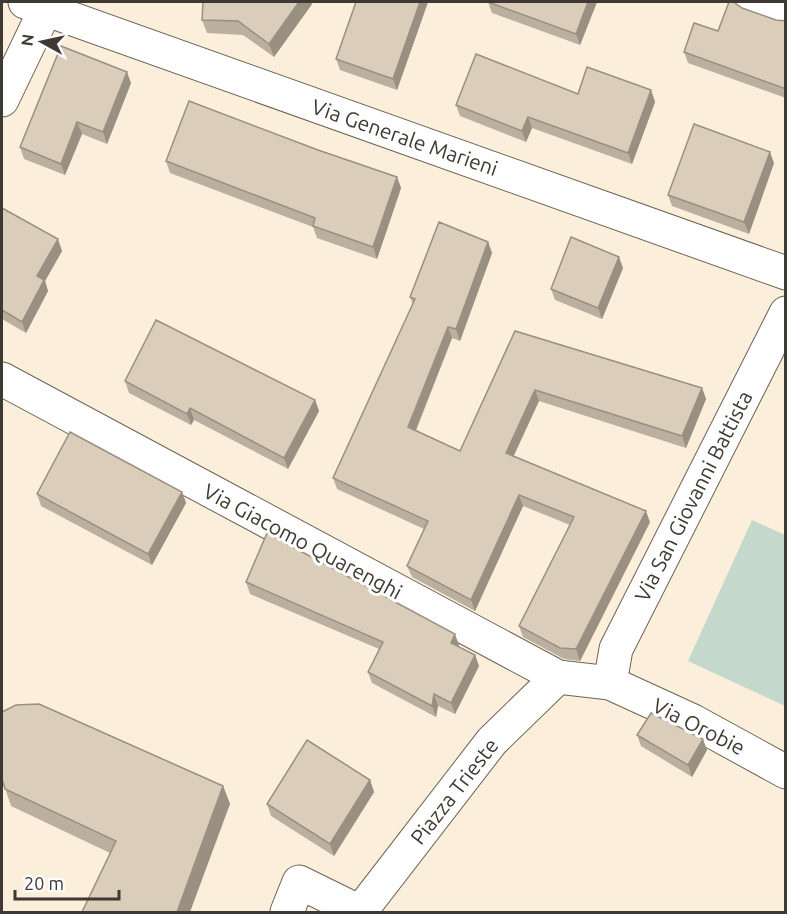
<svg xmlns="http://www.w3.org/2000/svg" width="787" height="914" viewBox="0 0 787 914" font-family="Ubuntu,sans-serif">
  <style>
    .green { fill: #c4d8cc }
    .lines { fill: none; stroke-linecap: round; stroke-linejoin: round }
    .street-casing { stroke: #6e6353; stroke-width: 35 }
    .street { stroke: #fff; stroke-width: 33 }
    .wall { fill: #bbb0a0 }
    .shaded-wall { fill: #999082 }
    .building { fill: #dacdba; stroke: #999082; stroke-width: 1.5 }
    .labels { text-anchor: middle; dominant-baseline: central; stroke-width: 6; stroke-linejoin: round; paint-order: stroke }
    .street-label { font-size: 21px; fill: #3e3932; stroke: #fefefe }
  </style>
  <rect width="100%" height="100%" fill="#fbefdb"/>
  <path class="green" d="M752,520L785,535V706L688,661Z"/>
  <g class="lines">
    <g class="street-casing">
      <g id="street">
        <path d="M25,2L786,273"/>
        <path d="M753,2L786,14"/>
        <path d="M2,100L49,2"/>
        <path d="M2,379L558,677L610,683L693,721L786,772"/>
        <path d="M610,683L616,649L786,313"/>
        <path d="M287,912L299,882L360,912"/>
        <path d="M360,912L492,741L558,677"/>
      </g>
    </g>
    <use href="#street" class="street"/>
  </g>
  <g class="wall">
    <path d="M201,2H311L312,4L274,57L243,35L207,33L202,20L203,2Z"/>
    <path d="M428,2L397,90L340,70L336,59Z"/>
    <path d="M488,2H597L580,45L492,13Z"/>
    <path d="M735,3L742,8L776,20L786,21V98L688,63L684,52L718,31Z"/>
    <path d="M131,83L107,144L82,134L65,175L24,159L20,147Z"/>
    <path d="M651,90L655,102L632,164L532,128L526,142L460,116L456,105L578,94Z"/>
    <path d="M318,150L397,177L401,188L377,259L317,238L313,227L170,173L166,161Z"/>
    <path d="M774,163L749,234L672,206L668,195Z"/>
    <path d="M2,208L62,251L45,281L48,291L26,333L2,319Z"/>
    <path d="M488,242L492,253L460,341L452,338L416,431L460,451L515,331L702,388L706,399L686,448L539,401L513,456L650,522L580,661L564,659L523,637L519,626L570,525L523,506L475,611L412,577L407,566L424,529L337,489L333,478L413,304L410,297Z"/>
    <path d="M623,268L602,319L555,300L551,289Z"/>
    <path d="M125,381L315,400L319,411L288,469L194,420L191,425L129,393Z"/>
    <path d="M182,492L186,503L152,565L41,506L37,494Z"/>
    <path d="M246,582L459,645V647L475,655L479,666L455,714L438,706L436,717L372,683L368,672L379,649L250,594Z"/>
    <path d="M637,735L707,750L692,777L641,746Z"/>
    <path d="M2,779L223,786L230,804L110,853L11,806Z"/>
    <path d="M370,780L374,792L334,856L271,816L267,804Z"/>
  </g>
  <g class="shaded-wall">
    <path d="M299,2H311L312,4L274,57L269,44Z"/>
    <path d="M420,2H428L397,90L393,79Z"/>
    <path d="M588,2H597L580,45L576,34Z"/>
    <path d="M127,72L131,83L107,144L103,132Z"/>
    <path d="M651,90L655,102L632,164L628,153Z"/>
    <path d="M528,117L532,128L526,142L522,131Z"/>
    <path d="M77,122L82,134L65,175L61,164Z"/>
    <path d="M770,152L774,163L749,234L744,222Z"/>
    <path d="M397,177L401,188L377,259L373,247Z"/>
    <path d="M58,239L62,251L45,281L48,291L26,333L22,322L37,276Z"/>
    <path d="M488,242L492,253L460,341L456,329Z"/>
    <path d="M619,257L623,268L602,319L598,308Z"/>
    <path d="M448,327L452,338L412,439L408,427Z"/>
    <path d="M702,388L706,399L686,448L682,436Z"/>
    <path d="M535,390L539,401L510,464L506,453Z"/>
    <path d="M315,400L319,411L288,469L284,458Z"/>
    <path d="M190,408L194,420L191,425L187,414Z"/>
    <path d="M182,492L186,503L152,565L148,554Z"/>
    <path d="M519,495L523,506L475,611L471,600Z"/>
    <path d="M646,511L650,522L580,661L576,649Z"/>
    <path d="M455,634L459,645L455,654L451,643Z"/>
    <path d="M475,655L479,666L455,714L451,703Z"/>
    <path d="M434,694L438,706L436,717L432,706Z"/>
    <path d="M703,739L707,750L692,777L688,765Z"/>
    <path d="M370,780L374,792L334,856L330,844Z"/>
    <path d="M223,786L230,804L190,912H177Z"/>
  </g>
  <g class="building">
    <path d="M203,2H299L269,44L238,21L202,20Z"/>
    <path d="M356,2H420L393,79L336,59Z"/>
    <path d="M488,2H588L576,34Z"/>
    <path d="M729,2H734L735,3L742,8L776,20L786,21V89L684,52L694,23L718,31Z"/>
    <path d="M61,46L127,72L103,132L77,122L61,164L20,147Z"/>
    <path d="M476,54L578,94L587,67L651,90L628,153L528,117L522,131L456,105Z"/>
    <path d="M189,101L318,150L397,177L373,247L313,226L315,218L166,161Z"/>
    <path d="M694,124L770,152L744,222L668,195Z"/>
    <path d="M2,208L58,239L37,276L44,280L22,322L2,310Z"/>
    <path d="M439,222L488,242L456,329L448,327L408,427L460,451L515,331L702,388L682,436L535,390L506,453L646,511L576,649L560,648L519,626L574,517L519,495L471,600L407,566L428,521L333,478L415,299L410,297Z"/>
    <path d="M571,237L619,257L598,308L551,289Z"/>
    <path d="M156,320L315,400L284,458L190,408L187,414L125,381Z"/>
    <path d="M70,432L182,492L148,554L37,494Z"/>
    <path d="M267,533L455,634L451,643L475,655L451,703L434,694L432,706L368,672L383,642L246,582Z"/>
    <path d="M39,704L223,786L177,912H82L116,841L5,789L2,779V712L16,705Z"/>
    <path d="M651,713L703,739L688,765L637,735Z"/>
    <path d="M307,740L370,780L330,844L267,804Z"/>
  </g>
  <g class="labels">
    <g class="street-label">
      <text transform="translate(405 137) rotate(19)">Via Generale Marieni</text>
      <text transform="translate(693 496) rotate(-63)">Via San Giovanni Battista</text>
      <text transform="translate(303 541) rotate(28)">Via Giacomo Quarenghi</text>
      <text transform="translate(699 726) rotate(27)">Via Orobie</text>
      <text transform="translate(454 791) rotate(-52)">Piazza Trieste</text>
    </g>
  </g>
  <rect width="787" height="914" fill="none" stroke="#3e3932" stroke-width="6"/>
  <g transform="translate(42 42) rotate(278)" stroke="#fefefe" stroke-width="4.5" paint-order="stroke">
  <path d="M0-4.5L10 22L0 15L-10 22Z" fill="#3e3932"/>
  <text y="-9" font-size="16" font-weight="bold" text-anchor="middle" fill="#3e3932">N</text>
  </g>
  <path d="M15 890v9h104v-9" fill="none" stroke="#3e3932" stroke-width="3"/>
  <text x="24" y="890" font-size="18" fill="#3e3932" stroke="#fefefe" stroke-width="4.5" paint-order="stroke">20 m</text>
</svg>
